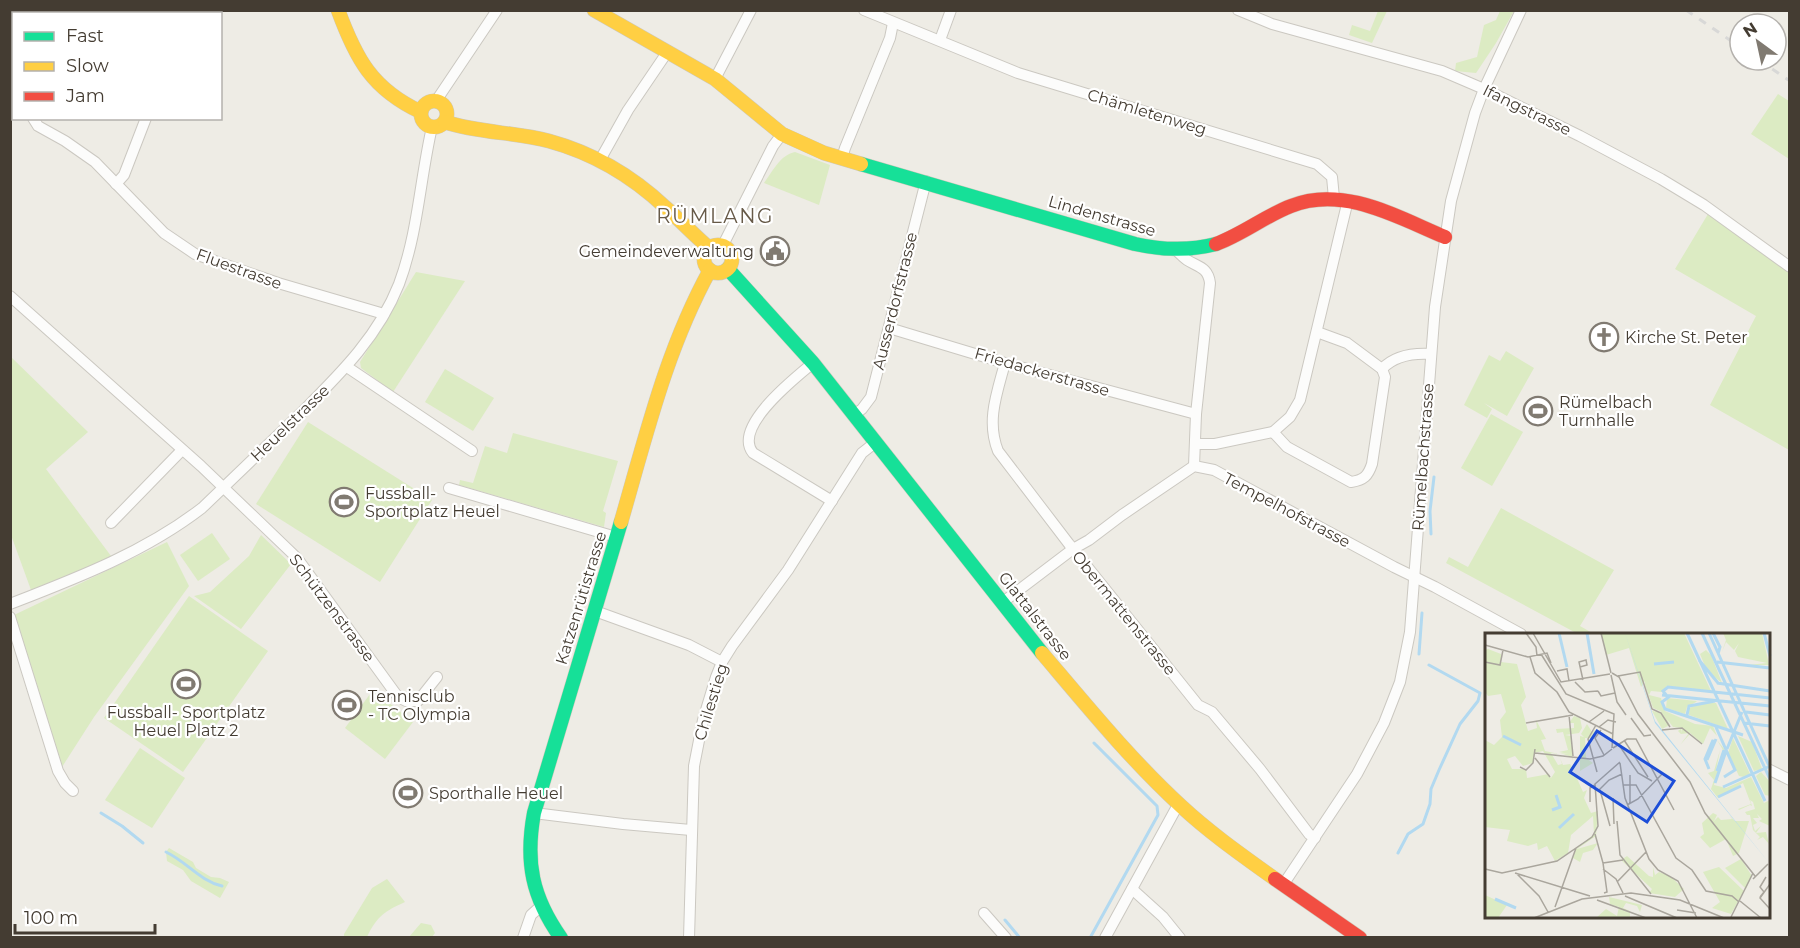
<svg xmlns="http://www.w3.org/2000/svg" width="1800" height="948" viewBox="0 0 1800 948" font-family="Montserrat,sans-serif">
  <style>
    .green { fill: #dcebc3 }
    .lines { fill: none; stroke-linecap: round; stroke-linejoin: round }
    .stream { stroke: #b2d9f0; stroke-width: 3 }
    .street-casing { stroke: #cbc8c1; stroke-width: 12 }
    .fast-casing { stroke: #cec9bb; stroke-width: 15 }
    .slow-casing { stroke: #cec9bb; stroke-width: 15 }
    .jam-casing { stroke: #cec9bb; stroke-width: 15 }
    .street { stroke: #fcfcfb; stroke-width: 10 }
    .fast { stroke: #16e098; stroke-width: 14 }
    .slow { stroke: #ffcf43; stroke-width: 14 }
    .jam { stroke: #f24e42; stroke-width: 14 }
    .rail { stroke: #d8d8d7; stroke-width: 3; stroke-dasharray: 8 8; stroke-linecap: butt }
    .labels { text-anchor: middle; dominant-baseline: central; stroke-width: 4.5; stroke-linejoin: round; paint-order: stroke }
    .street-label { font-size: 16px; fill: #443c32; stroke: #fff }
    .poi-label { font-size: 16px; fill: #443c32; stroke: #fff; text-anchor: start }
    .quarter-label { font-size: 20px; letter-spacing: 1.5px; fill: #675a48; stroke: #fff }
    .inset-river { fill: none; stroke: #b2d9f0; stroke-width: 3 }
    .inset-road { fill: none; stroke: #aaa69d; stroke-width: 1.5 }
    .view { fill: #1d4ed8; fill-opacity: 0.15; stroke: #1d4ed8; stroke-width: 3 }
    .inset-edge { fill: none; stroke: #443c32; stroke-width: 3 }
  </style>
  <rect width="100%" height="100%" fill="#eeece5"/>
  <g class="green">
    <path d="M1378,11H1387L1372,43L1349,35L1352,25L1370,31Z"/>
    <path d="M1500,11H1514L1496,43L1476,73L1455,71L1456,63L1477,57L1484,25L1496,20Z"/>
    <path d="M1778,94L1789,101V159L1751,134Z"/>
    <path d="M795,152L830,165L819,205L764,183C773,171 780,155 795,152Z"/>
    <path d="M1708,214L1789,268V450L1710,405L1756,316L1675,269Z"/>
    <path d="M416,272L465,281L393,392L361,368L360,362Z"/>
    <path d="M1506,351L1534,368L1507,416L1484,403L1492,409L1487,418L1464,405L1489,355L1500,361Z"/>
    <path d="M11,357L88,432L46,469L111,556L66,579L31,590L11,535Z"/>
    <path d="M445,369L494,398L473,431L425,402Z"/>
    <path d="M1491,414L1523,432L1492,486L1461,468Z"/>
    <path d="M308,422L432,500L380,582L256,504Z"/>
    <path d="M513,433L618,461L603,511L606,513L604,527L459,485L460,480L473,483L485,446L507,453Z"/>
    <path d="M1501,508L1614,570L1580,626L1594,634H1578L1446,563L1449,557L1468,567Z"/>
    <path d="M212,533L230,559L198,581L180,555Z"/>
    <path d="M261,535L291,564L241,629L194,596L210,592L249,556Z"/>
    <path d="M167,542L189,586L94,717L62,767L14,615Z"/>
    <path d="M189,596L268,651L183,772L104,718Z"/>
    <path d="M373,690L413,722L385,759L345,728Z"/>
    <path d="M140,748L185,778L152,828L105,800Z"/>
    <path d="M169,848L193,862L196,868L211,877L220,878L229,882L220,898L191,881L183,870L167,861L166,852Z"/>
    <path d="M387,879L405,902C385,911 377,916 367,937H344V934L372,888Z"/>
    <path d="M421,923L431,925L435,933L432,937H409Z"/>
  </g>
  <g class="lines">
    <g class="stream">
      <path d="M1431,534L1430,511L1434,477"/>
      <path d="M1419,654L1422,613"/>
      <path d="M101,813L122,826L143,843"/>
      <path d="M166,852C187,862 200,881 222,886"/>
      <path d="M1398,853L1408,834L1423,824L1430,804L1431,789L1439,770L1460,724L1478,701L1480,693L1429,665"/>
      <path d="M1005,920L1020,938"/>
      <path d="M1090,938L1158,815L1157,806L1094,743"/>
    </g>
    <g class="street-casing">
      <g id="street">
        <path d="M864,10L1018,73L1317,164L1332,177L1334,198"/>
        <path d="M1238,10L1272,24L1442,71L1484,89L1580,136L1661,179L1704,205L1790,267"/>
        <path d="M45,14L46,10"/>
        <path d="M188,14L189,10"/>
        <path d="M940,40L951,10"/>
        <path d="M715,79L751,10"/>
        <path d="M436,101L497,10"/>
        <path d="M33,118L38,126L65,141L95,162L164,233L195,254L278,283L384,314"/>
        <path d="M842,158L845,148L890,38L893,23"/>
        <path d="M600,160L628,110L668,51"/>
        <path d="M116,184L124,175L146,118"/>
        <path d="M723,245L773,146L782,134"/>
        <path d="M1176,250C1179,253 1183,257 1187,260C1198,267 1208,267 1210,283L1196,414L1194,466"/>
        <path d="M10,296L201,466L297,558L398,697L406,701H418L437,677"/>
        <path d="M889,328L1005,363L1196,414"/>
        <path d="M813,363C795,378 732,427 753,453L832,501"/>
        <path d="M1005,363C997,393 986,421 998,451L1069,544L1198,705L1212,712L1260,769L1309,834L1315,838"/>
        <path d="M347,367L472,451"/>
        <path d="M1382,369C1394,356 1414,353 1431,354"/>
        <path d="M854,415L862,409L871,397L926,181"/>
        <path d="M1273,432L1287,447L1351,482C1364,480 1368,476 1372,464L1385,377L1382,369L1347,343L1317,332"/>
        <path d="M1196,444H1215L1273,432L1290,417L1300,400L1348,200"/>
        <path d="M449,488L616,537"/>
        <path d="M111,523L182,450"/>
        <path d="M1003,602L1073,549L1089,540L1122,515L1194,466L1214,470L1394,567L1435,587L1521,634"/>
        <path d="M10,604C77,578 145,552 202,508C236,475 270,443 304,410C342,372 379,335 399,284C418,233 420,179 432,127"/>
        <path d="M595,611L689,645L722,662"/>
        <path d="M10,617L58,771L65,783L73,791"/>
        <path d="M1768,769L1790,780"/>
        <path d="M534,813L623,824L691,830"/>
        <path d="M1283,885L1357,774L1384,723L1400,682L1410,632L1435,307L1451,201L1475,113L1484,89L1521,10"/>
        <path d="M1132,889L1163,917L1180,938"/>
        <path d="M984,913L1006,938"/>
        <path d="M523,938L531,915L541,906"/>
        <path d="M689,938L694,766L703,720L716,677L722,662L732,646L788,570L862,453L876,442"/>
        <path d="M1105,938L1179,803"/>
      </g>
    </g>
    <g class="fast-casing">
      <g id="fast">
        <path d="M861,164L1135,244C1162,250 1189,251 1216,244"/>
        <path d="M728,269L813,363L1042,653"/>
        <path d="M561,938C532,897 525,862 534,813L621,522"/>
      </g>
    </g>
    <g class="slow-casing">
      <g id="slow">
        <path d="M338,10C356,59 372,89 421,112"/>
        <path d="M594,10L715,79L782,134L824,153L861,164"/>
        <circle cx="434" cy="114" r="13"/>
        <path d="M445,122C479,133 515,132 549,141C593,153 633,177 665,207C680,220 694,235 709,248"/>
        <circle cx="718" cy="259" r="14"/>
        <path d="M621,522C646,436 666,350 710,270"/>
        <path d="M1042,653C1087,706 1130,759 1181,806C1210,833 1243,856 1275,879"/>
      </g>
    </g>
    <g class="jam-casing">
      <g id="jam">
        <path d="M1216,244C1243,234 1265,216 1291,206C1343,185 1397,217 1445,237"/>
        <path d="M1275,879L1360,938"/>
      </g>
    </g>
    <use href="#street" class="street"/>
    <use href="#fast" class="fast"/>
    <use href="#slow" class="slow"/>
    <use href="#jam" class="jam"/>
    <g class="rail">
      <path d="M1686,10L1740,47"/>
      <path d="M1759,60L1790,81"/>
    </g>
  </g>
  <defs>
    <g id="civic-ring" transform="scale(1.5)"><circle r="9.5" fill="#fff" stroke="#807a71" stroke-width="1.5"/><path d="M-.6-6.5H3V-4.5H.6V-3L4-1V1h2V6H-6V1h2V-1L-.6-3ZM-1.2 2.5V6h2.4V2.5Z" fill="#807a71"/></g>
    <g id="church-ring" transform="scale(1.5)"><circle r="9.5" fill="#fff" stroke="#807a71" stroke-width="1.5"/><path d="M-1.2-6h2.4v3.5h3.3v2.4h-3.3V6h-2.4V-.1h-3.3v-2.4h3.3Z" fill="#807a71"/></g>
    <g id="stadium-ring" transform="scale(1.5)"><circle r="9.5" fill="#fff" stroke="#807a71" stroke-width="1.5"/><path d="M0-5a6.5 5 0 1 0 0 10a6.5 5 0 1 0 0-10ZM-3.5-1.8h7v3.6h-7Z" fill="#807a71"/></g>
  </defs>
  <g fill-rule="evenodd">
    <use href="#civic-ring" x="775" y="251"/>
    <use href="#church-ring" x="1604" y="337"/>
    <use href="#stadium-ring" x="1538" y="411"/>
    <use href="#stadium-ring" x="344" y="502"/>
    <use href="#stadium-ring" x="186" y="684"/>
    <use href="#stadium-ring" x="347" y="705"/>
    <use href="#stadium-ring" x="408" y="793"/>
  </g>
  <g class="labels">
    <g class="street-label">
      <text transform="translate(1527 110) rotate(26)">Ifangstrasse</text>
      <text transform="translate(1147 112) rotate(17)">Chämletenweg</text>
      <text transform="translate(1102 216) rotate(16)">Lindenstrasse</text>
      <text transform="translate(239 269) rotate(20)">Fluestrasse</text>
      <text transform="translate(895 301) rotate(-76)">Ausserdorfstrasse</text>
      <text transform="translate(1042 372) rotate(16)">Friedackerstrasse</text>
      <text transform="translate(290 423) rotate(-44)">Heuelstrasse</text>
      <text transform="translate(1423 457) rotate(-86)">Rümelbachstrasse</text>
      <text transform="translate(1287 510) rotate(28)">Tempelhofstrasse</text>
      <text transform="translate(581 598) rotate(-73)">Katzenrütistrasse</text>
      <text transform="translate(332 608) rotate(53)">Schützenstrasse</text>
      <text transform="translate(1124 613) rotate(51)">Obermattenstrasse</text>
      <text transform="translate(1035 616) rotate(52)">Glattalstrasse</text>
      <text transform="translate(711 702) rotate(-73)">Chilestieg</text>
    </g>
    <g class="poi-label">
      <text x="754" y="251" text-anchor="end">Gemeindeverwaltung</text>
      <text x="1625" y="337">Kirche St. Peter</text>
      <text x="1559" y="402">Rümelbach<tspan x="1559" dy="18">Turnhalle</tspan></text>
      <text x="365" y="493">Fussball-<tspan x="365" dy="18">Sportplatz Heuel</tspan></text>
      <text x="368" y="696">Tennisclub<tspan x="368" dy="18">- TC Olympia</tspan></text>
      <text x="186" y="712" text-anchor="middle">Fussball- Sportplatz<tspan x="186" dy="18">Heuel Platz 2</tspan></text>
      <text x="429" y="793">Sporthalle Heuel</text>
    </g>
    <g class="quarter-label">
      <text x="715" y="216">RÜMLANG</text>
    </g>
  </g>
  <g transform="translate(1485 633)">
    <rect width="285" height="285" fill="#eeece5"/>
    <path d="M116,0H199L226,58L182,53L177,59L166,58L164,62L176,65L180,78L210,91L228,93L232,103L225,95L218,111L205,100L204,102L195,112L204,100L196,101L193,98L196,95L197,100V95L188,94L182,86L185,92L177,96L167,78L177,79L168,75L160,52V48L156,54L144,15L121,22ZM238,0H277L284,32H263L282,30L253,24L250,18L254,10L249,17L241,9L237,19L241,7ZM3,16L16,21V29L32,31L41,64L36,72L43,98L52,95L51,87L61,106L56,107L60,118L74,121L66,120L73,132L77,131L75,125L78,132L85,131L88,136L83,139L90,141L98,159L102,157L99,165L106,180L113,178L111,203L92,216L113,210L108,217L98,220L95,229L88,225L91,216L109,201L108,183L86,202L83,220L70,228L62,213L53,217L52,210L43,213L22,208L25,197L0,194V107L9,112L17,104L15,87L21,79L16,61L3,63L0,59V17ZM58,118L70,139L66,145L64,141L42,145L41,136H27L22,126L30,123L38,133L48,130L50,120ZM221,17L226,22L237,50L222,38L215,21ZM182,65L212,68L211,69L202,74L200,81L181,75ZM218,70H231L243,96L204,82V75ZM89,83L95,85L97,95L94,100L80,102L86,103L88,129L87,124L75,120L84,121L74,119L83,117L78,99L72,100L71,96L89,95V90H84ZM102,91L107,99L111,97L106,105H100L101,125L108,130L95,138V103L99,104L96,101ZM253,103L267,109L277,136L269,138ZM248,105L265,141L259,144L254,143L243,120ZM232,107L240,117L229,152L241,155L266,144L279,170L285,167V193L274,188L277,186L272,181L274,185H268L272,190L268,192L270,198L276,193L271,200L281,199L284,211L278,204L272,207L275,204L268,197L265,182H262L260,179L270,176L268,169L265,167L267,173L265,172L254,177L253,176L266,171L258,150L233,165L226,156L229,147L223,140L229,138L235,117L231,138L238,117ZM276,139L285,149V163L280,162L271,143ZM228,180L232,182L229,188L233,184L236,187L247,186L244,182L250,188H264L254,220L248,223L241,206L225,215L215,204L219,201L217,190ZM142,223L164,243L168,244V234L170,242L174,239L185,243L199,256L190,264L164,260L167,256L136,227ZM256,226L267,243L261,256L240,235ZM234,234L259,258L246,281L227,275L235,269L218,239ZM0,262L22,272L13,285L1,284ZM124,264L157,272L155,279L152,273L141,270L138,275L145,278V285H111L121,276L132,283L134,274L125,271Z" fill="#dcebc3" fill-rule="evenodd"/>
    <path d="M140,0L170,88L285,231L170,90Z" fill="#b2d9f0"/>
    <path class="inset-river" d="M74,0L82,34M102,0L109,41M202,0L280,168M217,0L285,146M224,0L285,135M228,0L235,14L233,21M279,0L285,23M214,27L233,50M232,29L285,35M169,31L189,29M232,50L285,58M177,62L285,73M182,63L178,58L183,54L285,65M185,63L177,69L180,76L258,102M261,79L285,82M202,82L204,73L230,68M259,90L285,93M230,92L250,137L239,144M18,103L36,112M242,116L257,79M220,126L228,107M222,127L231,106M224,136L220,126L229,107M232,138L239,117M230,150L241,118M238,154L283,134M233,164L256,153M67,177L75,174L71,162M74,195L89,181M10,266L31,275"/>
    <path class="inset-road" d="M41,0L51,14L52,23M48,0L76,49L125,41M116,0L126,40M0,12L43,24L62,20L66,30M56,21L81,61L129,81L127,115M45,24L50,40L72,59L84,79L128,101M0,29L15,32L18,17M95,34L102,32L101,27L94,29L98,47M72,38L82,36L84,48M127,40L134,44L153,81L205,149L220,180L270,243M126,42L132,69L141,82M133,43L155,39L167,76L176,80L185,94M90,49L100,59L113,58M113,58L116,63L130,60M84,82L88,123M146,85L159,103L166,102M104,89L119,78M41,90L88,82M111,92L103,106L112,139M114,94L123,87L131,89M116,97L110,105L119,122M177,97L197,95L217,111M139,107L163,144M134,112L153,140L167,148M128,115L142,106H151L189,177M50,120L105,126L118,123L127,116M50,125L65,144M135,130L140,165L164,226L173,237L193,248L212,285M35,134L41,137L48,130L50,116M145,142V170M138,152H151L191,225L207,237L221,258L247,263L254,269M115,157L125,193M113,158L124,147L137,141M128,165L129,191M105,169V155L110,152M142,172L153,166L177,141M132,188L135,222L166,261M110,201L118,230L122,259L119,260M118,230L138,227M0,236L17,240L72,228L107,204L113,193L110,151L135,129M118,236L131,246L138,260M30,240L105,263M31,240L54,263L63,279M268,246L283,231M132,249L161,219M285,251L275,265L285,276M140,263L192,285M275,264L279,259L275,254L281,244M112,267L161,285M255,268L276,285M70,274L91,215M192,277L211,280M246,284L268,240M49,285L97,266L146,260L195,267L239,285"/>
    <path class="view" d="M112,98L189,148L162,189L85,139Z"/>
    <rect width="285" height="285" class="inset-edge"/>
  </g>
  <rect width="1800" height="948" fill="none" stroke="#443c32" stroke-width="24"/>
  <rect x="12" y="12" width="210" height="108" fill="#ffffff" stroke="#b4b1ad" stroke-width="1.5"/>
  <rect x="24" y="32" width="30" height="9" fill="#16e098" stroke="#b4b1ad" stroke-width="1.5"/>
  <text x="66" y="42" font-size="18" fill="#443c32">Fast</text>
  <rect x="24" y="62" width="30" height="9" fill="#ffcf43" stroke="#b4b1ad" stroke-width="1.5"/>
  <text x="66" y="72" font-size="18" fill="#443c32">Slow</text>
  <rect x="24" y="92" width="30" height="9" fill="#f24e42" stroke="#b4b1ad" stroke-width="1.5"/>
  <text x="66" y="102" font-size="18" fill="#443c32">Jam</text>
  <g transform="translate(1758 42) rotate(327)"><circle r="28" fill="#ffffff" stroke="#b4b1ad" stroke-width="1.5"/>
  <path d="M0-4.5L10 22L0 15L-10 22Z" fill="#807a71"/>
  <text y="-9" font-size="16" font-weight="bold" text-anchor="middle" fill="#443c32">N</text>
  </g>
  <path d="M15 924v9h140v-9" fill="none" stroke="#443c32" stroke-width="3"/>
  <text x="24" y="924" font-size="18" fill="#443c32" stroke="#ffffff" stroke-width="4.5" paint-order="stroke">100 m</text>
</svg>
